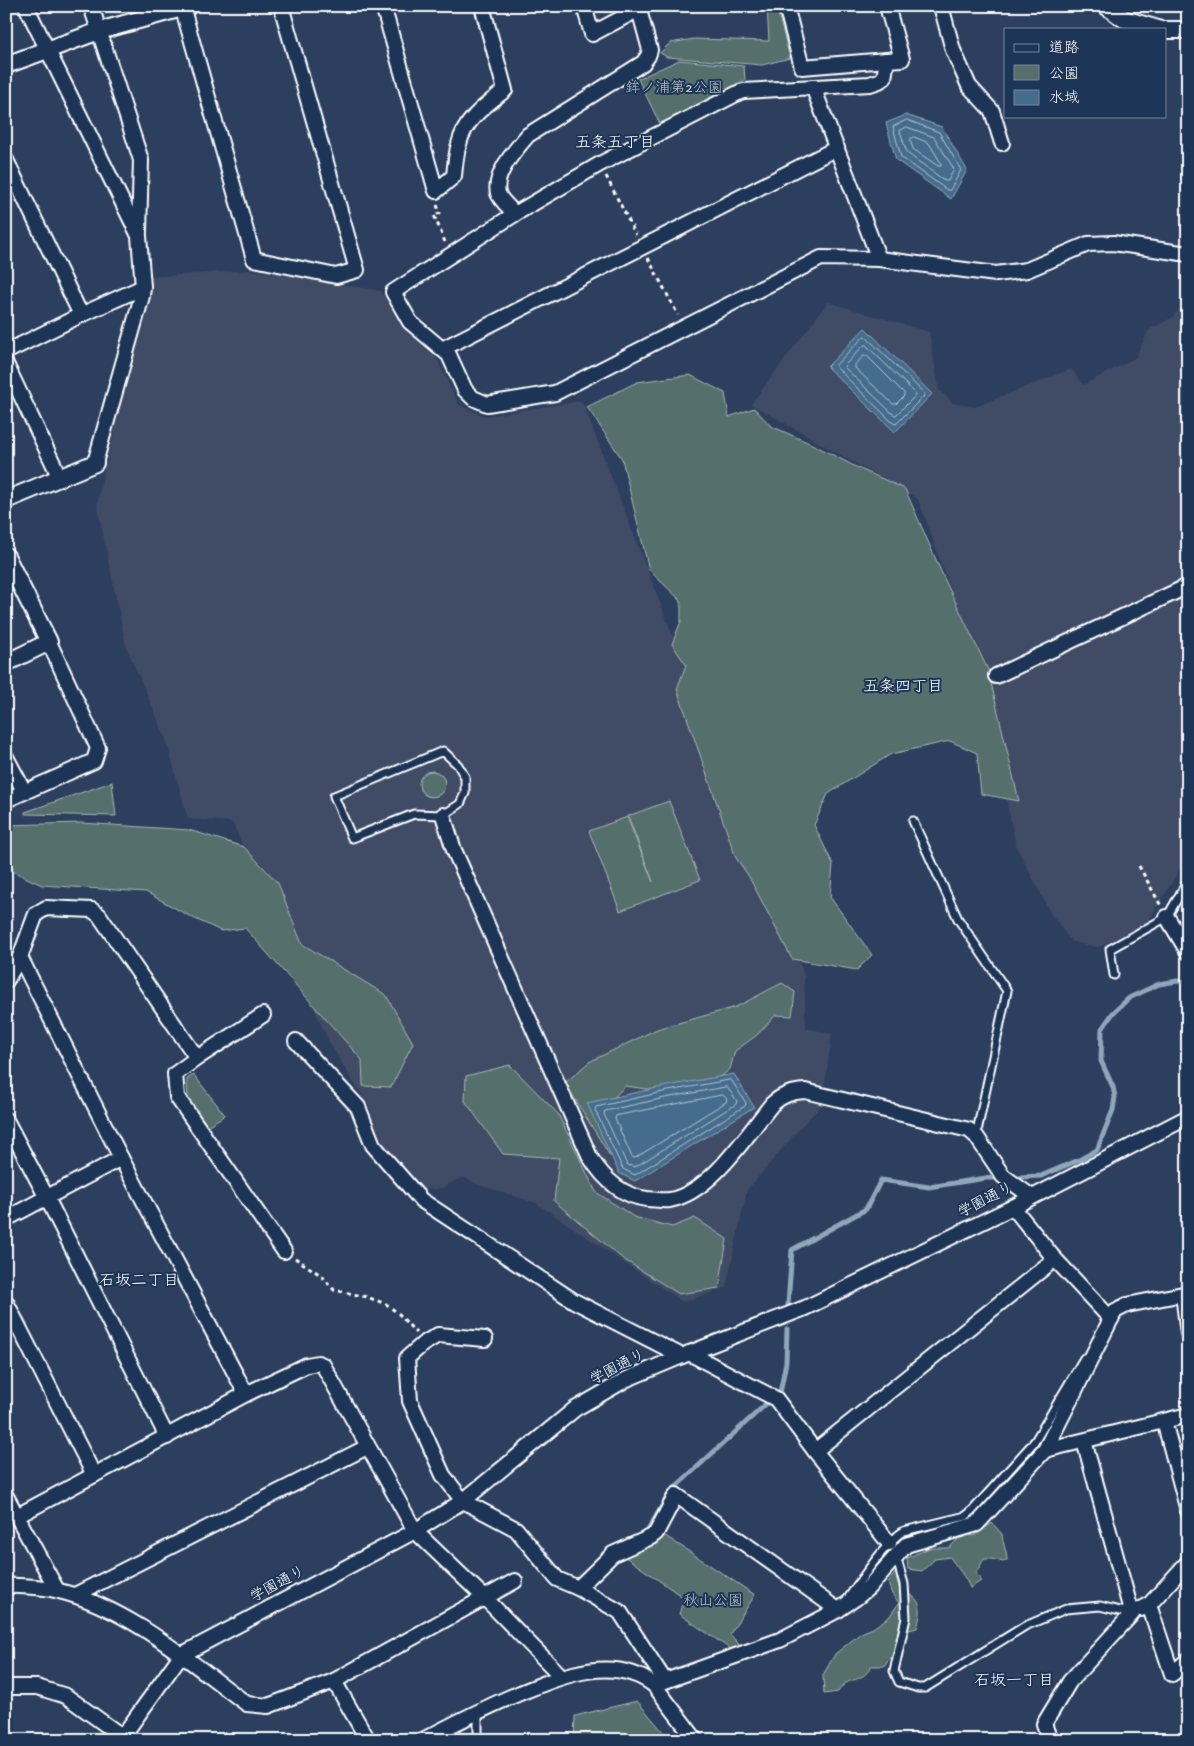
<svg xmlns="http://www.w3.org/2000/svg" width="1194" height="1746" viewBox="0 0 1194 1746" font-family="'Gochi Hand','Klee One',sans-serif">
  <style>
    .built { fill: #404b66 }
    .green { fill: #546f6c; stroke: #aab7b6 }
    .water { fill: #456c8d; stroke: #8fa7bb }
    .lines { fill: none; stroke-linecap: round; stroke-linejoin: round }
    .shore { stroke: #b5c4d1; stroke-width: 1 }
    .stream { stroke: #8fa7bb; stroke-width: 5 }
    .service-casing { stroke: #fff; stroke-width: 11 }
    .minor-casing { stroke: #fff; stroke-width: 18 }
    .tertiary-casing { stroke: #fff; stroke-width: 20 }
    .path { stroke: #fff; stroke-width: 3; stroke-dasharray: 4 4; stroke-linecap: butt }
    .service { stroke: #1d3557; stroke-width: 7 }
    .minor { stroke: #1d3557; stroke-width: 14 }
    .tertiary { stroke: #1d3557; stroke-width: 16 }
    .labels { text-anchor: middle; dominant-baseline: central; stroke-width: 4; stroke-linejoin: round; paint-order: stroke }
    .park-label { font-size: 15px; fill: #bbc5c4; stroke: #1d3557 }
    .street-label { font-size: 15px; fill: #fff; stroke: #1d3557 }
    .neighbourhood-label { font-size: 16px; fill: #fff; stroke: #1d3557 }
  </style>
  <rect width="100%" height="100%" fill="#2d3f5e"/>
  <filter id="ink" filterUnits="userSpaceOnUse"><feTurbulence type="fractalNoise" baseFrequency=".02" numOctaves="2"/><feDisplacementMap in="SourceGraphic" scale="10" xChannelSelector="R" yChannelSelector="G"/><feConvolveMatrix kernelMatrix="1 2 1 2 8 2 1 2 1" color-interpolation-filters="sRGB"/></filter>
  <g filter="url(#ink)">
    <g class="built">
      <path d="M253,270L381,291L402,326L436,357L459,405L485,416L582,401L804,975L806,1028L832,1034L822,1105L801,1127L747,1190L726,1288L683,1302L536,1203L479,1185L463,1177L442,1188L423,1190L378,1140L369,1107L329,1042L232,822L188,819L165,736L126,646L97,505L102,479L148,300L151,277Z"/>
      <path d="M1188,296V856L1146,925L1098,947L1072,942L1051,914L1016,846L976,659L918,499L751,404L828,302L929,332L939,390L953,403L975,407L1071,369L1083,385L1135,358L1149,330L1173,317Z"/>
    </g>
    <g class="green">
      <path d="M767,6H776L790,58L762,65L667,57L660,53L670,43L694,39L769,41Z"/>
      <path d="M679,60L744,66L745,80L660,124L638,79Z"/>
      <path d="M690,375L725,393L729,417L754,408L771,426L816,446L858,468L905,489L944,578L988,670L1019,801L981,794L977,753L950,741L891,754L828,794L814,825L833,864L830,897L872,955L857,970L792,959L748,875L736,858L677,689L686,665L672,644L681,621V601L649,570L622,459L587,407L637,382Z"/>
      <circle cx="432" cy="784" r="13"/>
      <path d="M112,782L116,816L25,814V812Z"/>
      <path d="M669,801L700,880L620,911L589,831L627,817L653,882L628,816Z"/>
      <path d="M81,823L189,830L244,847L278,883L302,944L386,995L413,1043L391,1087L363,1086L362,1060L245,928L221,931L191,917L146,892L42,885L12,871L6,873V825Z"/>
      <path d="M782,983L795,992L792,1016L776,1015L757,1035L735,1051L730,1069L712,1084L676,1093L625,1086L603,1109L643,1165L610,1156L565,1083L589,1062L657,1029L736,1007Z"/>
      <path d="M510,1065L558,1114L596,1192L634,1217L672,1227L695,1218L727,1239L719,1288L679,1294L623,1259L554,1201L559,1158L503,1154L465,1101L466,1076Z"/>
      <path d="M194,1075L225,1115L206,1127L188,1099L187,1079Z"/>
      <path d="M992,1523L1002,1534C1002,1543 1007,1550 1007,1560L1003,1562L992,1559H984L976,1573L981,1581L970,1588C966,1577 957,1568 950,1557L935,1559L922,1571L908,1569L907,1558L929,1548H949L963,1534L974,1536Z"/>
      <path d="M664,1535L755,1595L730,1634L741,1647L732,1650L679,1614L684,1598L624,1556L655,1543Z"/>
      <path d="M895,1573L900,1590C904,1593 908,1594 912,1596C924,1603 920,1617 917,1628L909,1630L907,1643L893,1654L884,1666H871C864,1680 858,1677 846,1683C843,1685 840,1689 838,1692L824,1694L823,1675L835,1654L861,1633L873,1628L889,1617L899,1603L892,1594L888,1583Z"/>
      <path d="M637,1701L670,1740H574L575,1716Z"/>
    </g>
    <g class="water">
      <path d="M906,115L942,127L967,170L951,199L896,160L886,123Z"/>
      <path d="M865,328L932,394L895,432L827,367Z"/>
      <path d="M734,1074L754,1107L635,1181L619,1173L587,1103L662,1087Z"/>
    </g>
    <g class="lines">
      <g class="shore">
        <path d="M907,120L939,132L961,170L950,190H947L901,157L893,127Z"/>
        <path d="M907,127L934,137L954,169L948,181H945L907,153L900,131Z"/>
        <path d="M914,137L929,143L941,163V166H938L913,149L910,140Z"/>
        <path d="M865,336L924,393V396L896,424L893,423L836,367V365Z"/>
        <path d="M866,345L915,393V396L896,415L893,414L844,367L845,365L863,346Z"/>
        <path d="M864,356H867L904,393V396L896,404H893L855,368V365Z"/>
        <path d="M730,1080L732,1081L746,1103L745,1106L635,1175L623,1169L595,1110L596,1107L663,1092Z"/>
        <path d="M727,1087L737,1101L736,1104L635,1167L627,1165L604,1114L605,1111L665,1098Z"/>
        <path d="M723,1095L727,1099L726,1102L635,1158L632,1157L615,1119L616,1116Z"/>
      </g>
      <g class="stream">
        <path d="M1021,1177L1041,1176L1081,1159L1097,1150L1113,1110L1115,1097L1113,1087L1101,1061L1102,1029L1113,1013L1129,998L1159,984L1177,981L1188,982"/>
        <path d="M788,1304L792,1250L866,1209L881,1180L929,1187L986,1178H995"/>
        <path d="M780,1393L786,1362L787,1329"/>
        <path d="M644,1533L647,1532L670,1492L766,1404"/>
      </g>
      <g class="service-casing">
        <g id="service">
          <path d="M443,751L458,765L465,777V793L460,804L443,815L414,814L352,838L334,796Z"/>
          <path d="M913,821L958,919L1007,991L976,1136"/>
          <path d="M1114,975L1110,949L1167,917L1188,880"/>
          <path d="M896,1556L904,1584L906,1618L894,1671L899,1682L918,1688H925L1025,1626L1066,1609L1100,1606L1132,1614"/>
          <path d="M847,1600C859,1582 887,1540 904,1531L966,1516L973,1510L1035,1441L1084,1358"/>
          <path d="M478,1711V1740"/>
        </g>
      </g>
      <g class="minor-casing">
        <g id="minor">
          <path d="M26,6L139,236L143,287L142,296L95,463"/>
          <path d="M91,6L141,160L139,232"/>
          <path d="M182,6L254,259L336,276L357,270L281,6"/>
          <path d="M383,6L436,191L454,176C455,165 456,154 459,144C465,119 486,105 505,90L482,6"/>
          <path d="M584,6L592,34L639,9"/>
          <path d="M786,6L802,67L887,60"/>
          <path d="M887,6L902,59L887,60L884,78L879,81L870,84L744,91L740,92L600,164L515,214L393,292L410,322L449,355L465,390L473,398L487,404L555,393L821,258L879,259L996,274L1027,270L1088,244L1113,243L1188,254"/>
          <path d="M941,6L953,50L969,86L992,111L1002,143"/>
          <path d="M813,87L879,259"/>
          <path d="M6,160L81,315"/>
          <path d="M515,214C510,208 500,200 498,193C493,174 517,148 528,135L643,63L648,56L650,50L638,6"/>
          <path d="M442,349L837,148"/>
          <path d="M6,352L81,315L143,287"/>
          <path d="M6,364L60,478"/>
          <path d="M996,676L1188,586"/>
          <path d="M6,757L24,791"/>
          <path d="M6,800L94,761L98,748L49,642"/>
          <path d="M443,815L454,850L590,1157C603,1178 621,1196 647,1199C654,1199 662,1201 670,1200C711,1192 746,1136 772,1104C782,1095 791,1092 805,1091L969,1130L976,1136L1003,1176L1032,1197"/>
          <path d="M1167,917L1188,952"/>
          <path d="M6,981L20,957"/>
          <path d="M296,1041L358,1107L373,1145L421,1200L574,1301L682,1356"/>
          <path d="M197,1058L263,1015"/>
          <path d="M6,1120L47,1198L167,1437"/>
          <path d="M6,1219L121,1158"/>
          <path d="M284,1251L177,1097L175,1074L197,1058L99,915L92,910L46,908L36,914L20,957L121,1158L246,1394L307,1365L318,1363L323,1365L415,1531L485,1598L561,1676"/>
          <path d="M1183,1294L1188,1334"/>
          <path d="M6,1302L94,1475"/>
          <path d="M1111,1319L1115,1311L1127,1305L1188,1293"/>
          <path d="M485,1339L438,1335L423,1344L407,1358L410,1401L443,1475L463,1501L516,1529L557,1579L578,1588L620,1612L665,1681"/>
          <path d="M689,1353L776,1399L815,1451L889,1543"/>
          <path d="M1164,1421L1188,1511"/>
          <path d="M1045,1450L1188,1415"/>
          <path d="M815,1451L1055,1259"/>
          <path d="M6,1496L57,1590"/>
          <path d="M17,1516L246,1394"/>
          <path d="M6,1585C23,1587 43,1586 59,1591C129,1608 190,1662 247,1704L268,1706L334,1681L515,1581"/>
          <path d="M578,1588L613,1554L651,1537L656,1533L676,1495L838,1610"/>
          <path d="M75,1595L367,1447"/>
          <path d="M1149,1605L1172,1674L1188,1660"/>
          <path d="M1141,1609L1149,1605L1188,1562"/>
          <path d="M334,1681L368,1740"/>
          <path d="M654,1685L780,1640L838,1610L856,1598L868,1588L906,1545L977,1524L1045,1450L1111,1319L1053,1257L1013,1207"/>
          <path d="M6,1687H37L66,1696L127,1740"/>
          <path d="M120,1740L181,1655L415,1531L463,1501L575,1409L627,1379L682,1356L805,1308L1013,1207L1188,1117"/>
          <path d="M423,1740C455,1723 486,1707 520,1693C562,1676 613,1654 654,1685L696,1740"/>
          <path d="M1050,1740L1044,1724L1070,1681L1132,1614L1084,1441"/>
        </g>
      </g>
      <g class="tertiary-casing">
        <g id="tertiary">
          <path d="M1106,6L1124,19L1158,29"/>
          <path d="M1165,30H1188"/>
          <path d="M6,65L99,31L189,6"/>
          <path d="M6,500L95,463"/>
          <path d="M6,556L49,642L6,663"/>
        </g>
      </g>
      <g class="path">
        <path d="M726,6L736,11L754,6"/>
        <path d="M606,176L636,235"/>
        <path d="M437,205L440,213L434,215L445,242"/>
        <path d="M648,258L678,315"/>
        <path d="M1139,866L1161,906"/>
        <path d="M295,1258L322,1276L334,1290L367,1297L386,1304L399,1314L416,1333"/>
      </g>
      <use href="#service" class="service"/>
      <use href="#minor" class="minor"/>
      <use href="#tertiary" class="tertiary"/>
    </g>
  </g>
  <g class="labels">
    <g class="park-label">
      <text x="674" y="89">鉾ノ浦第2公園</text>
      <text x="713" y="1602">秋山公園</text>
    </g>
    <g class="street-label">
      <text transform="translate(986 1201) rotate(-27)">学園通り</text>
      <text transform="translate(618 1368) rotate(-27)">学園通り</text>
      <text transform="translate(278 1585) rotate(-28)">学園通り</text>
    </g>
    <g class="neighbourhood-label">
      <text x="615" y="144">五条五丁目</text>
      <text x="903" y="688">五条四丁目</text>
      <text x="139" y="1282">石坂二丁目</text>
      <text x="1014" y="1682">石坂一丁目</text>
    </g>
  </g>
  <rect width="1194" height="1746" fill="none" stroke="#1d3557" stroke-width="25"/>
  <rect x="12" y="12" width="1169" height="1721" fill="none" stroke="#fff" stroke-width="2" filter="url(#ink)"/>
  <rect x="1004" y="28" width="162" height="90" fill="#1d3557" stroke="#77869a"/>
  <rect x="1014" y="44" width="25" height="8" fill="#1d3557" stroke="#77869a"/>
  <text x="1049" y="52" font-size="15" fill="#ffffff">道路</text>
  <rect x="1014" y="65" width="25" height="15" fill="#546f6c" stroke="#77869a"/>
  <text x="1049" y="78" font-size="15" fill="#ffffff">公園</text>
  <rect x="1014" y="90" width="25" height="15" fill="#456c8d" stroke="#77869a"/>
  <text x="1049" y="102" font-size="15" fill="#ffffff">水域</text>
</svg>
